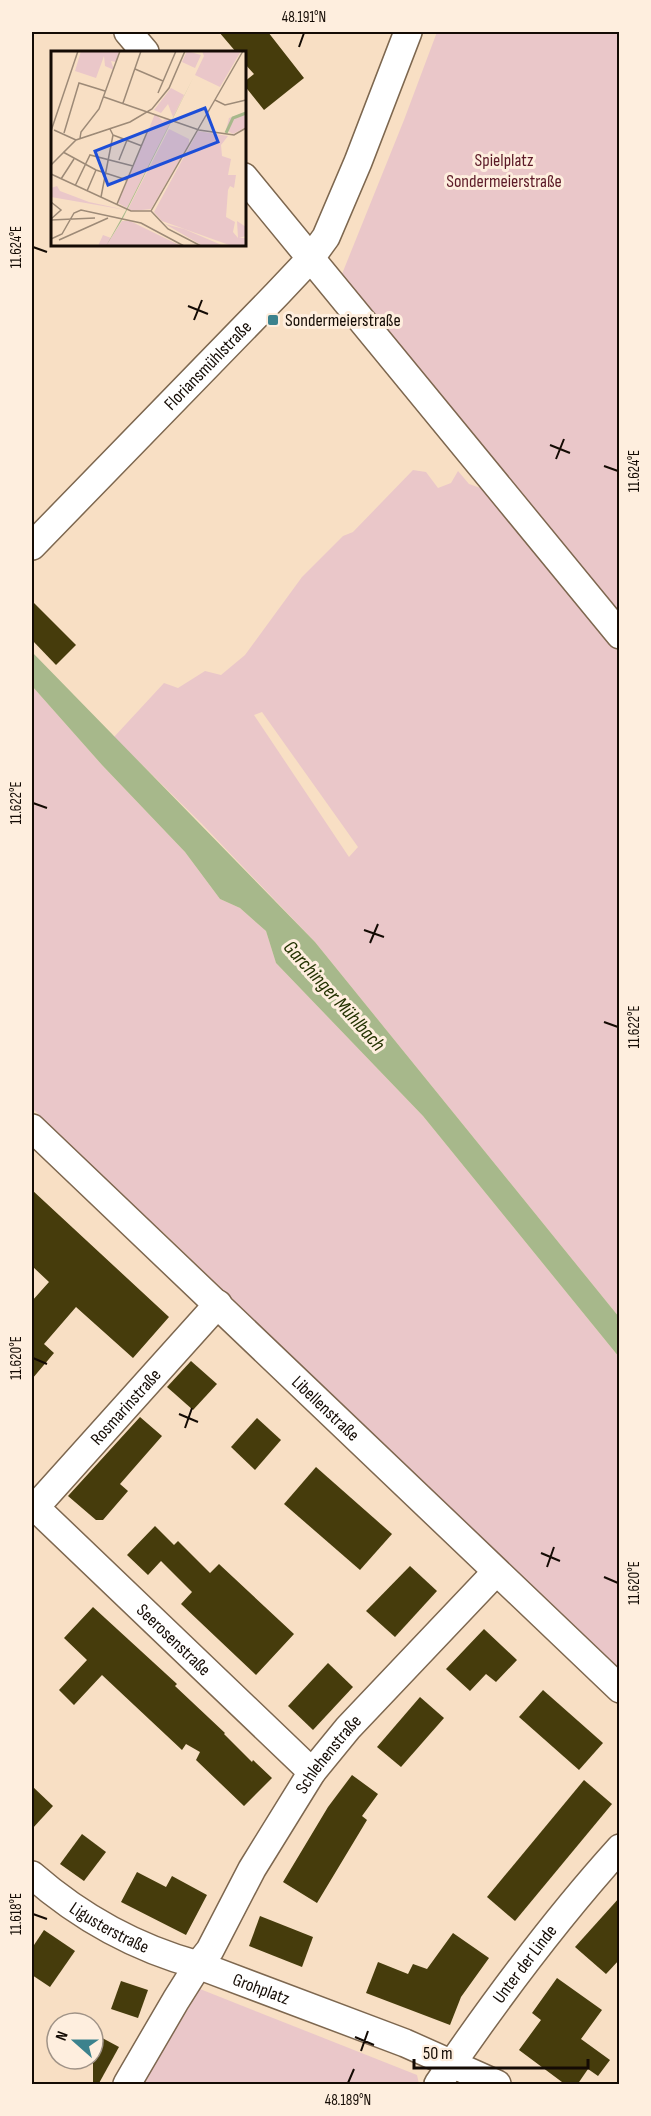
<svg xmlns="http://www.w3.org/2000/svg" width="651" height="2116" viewBox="0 0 651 2116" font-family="'Sofia Sans Condensed',sans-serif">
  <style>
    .green { fill: #eac7c9; fill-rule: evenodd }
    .water { fill: #a7b88b }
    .building { fill: #463c0c }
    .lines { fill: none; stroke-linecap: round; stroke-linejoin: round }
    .street-casing { stroke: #7d674f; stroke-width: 30 }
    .street { stroke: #fff; stroke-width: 27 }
    .ticks { fill: none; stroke: #140b04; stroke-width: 2 }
    .poi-dot { fill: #3c828d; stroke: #feeede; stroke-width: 2 }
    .labels { text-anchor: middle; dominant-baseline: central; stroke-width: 6; stroke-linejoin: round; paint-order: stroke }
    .park-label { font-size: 18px; fill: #5c1a27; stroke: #feeede }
    .poi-label { font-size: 18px; fill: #140b04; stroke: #feeede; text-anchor: start }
    .street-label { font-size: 18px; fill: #140b04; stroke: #feeede }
    .water-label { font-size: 20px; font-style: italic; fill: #233200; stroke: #feeede }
    .inset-river { fill: none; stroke: #a7b88b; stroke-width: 3 }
    .inset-road { fill: none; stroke: #9d8a77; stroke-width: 1.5 }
    .view { fill: #1d4ed8; fill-opacity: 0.15; stroke: #1d4ed8; stroke-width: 3 }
    .inset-edge { fill: none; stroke: #140b04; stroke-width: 3 }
    .neatline { fill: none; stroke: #140b04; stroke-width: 2 }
    .ticks-label { font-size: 15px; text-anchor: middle; fill: #140b04 }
  </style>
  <rect width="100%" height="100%" fill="#f8dfc4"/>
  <g class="green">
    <path d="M437,32H619V615L342,274L404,120Z"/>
    <path d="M413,470L426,472L438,488L451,483L458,471L469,484L489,491L619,653V1317L315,942L201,823L114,737L164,683L178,688L205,671L221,675L245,655L302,577L343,536L353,532ZM262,712L358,847L349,857L254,715Z"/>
    <path d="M32,686L102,765L185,852L220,899L240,908L266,931L276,963L423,1116L619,1357V1671L164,1233L116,1191L32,1108Z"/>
    <path d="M200,1989L417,2075L419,2084H143Z"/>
  </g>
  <path class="water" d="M32,652L315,942L619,1317V1357L423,1116L276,963L266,931L240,908L220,899L185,852L102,765L32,686Z"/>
  <g class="building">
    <path d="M219,32H268L304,78L264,110L244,85V82L254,74L244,63V52H236Z"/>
    <path d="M32,601L76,645L56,665L32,640Z"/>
    <path d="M32,1190L169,1317L133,1358L76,1307L44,1344L54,1353L32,1379V1301L49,1282L32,1266Z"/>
    <path d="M191,1361L217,1384L193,1410L167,1387Z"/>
    <path d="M140,1417L162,1436L120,1484L128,1491L103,1520H96L68,1496Z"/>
    <path d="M257,1418L281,1440L255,1470L231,1447Z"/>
    <path d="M316,1467L392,1534L360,1570L284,1504Z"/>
    <path d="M155,1526L174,1545L178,1541L210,1573L219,1564L294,1634L256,1675L181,1604L192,1592L161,1561L148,1575L127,1555Z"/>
    <path d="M410,1566L437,1591L395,1637L366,1611Z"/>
    <path d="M93,1607L177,1684L175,1686L225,1733L224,1734L252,1762L253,1760L272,1778L244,1806L196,1760L200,1752L186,1744L182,1750L102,1675L74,1705L59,1690L87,1660L64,1638Z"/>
    <path d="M484,1629L517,1660L496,1682L486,1674L470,1691L446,1669Z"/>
    <path d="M328,1663L353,1687L313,1730L288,1706Z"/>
    <path d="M543,1690L603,1743L579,1770L519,1717Z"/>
    <path d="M420,1697L444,1718L401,1767L377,1747Z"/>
    <path d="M352,1775L378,1794L362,1816L367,1820L317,1903L283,1882L328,1807Z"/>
    <path d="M584,1780L612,1804L515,1921L487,1897Z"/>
    <path d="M32,1786L53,1806L32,1829Z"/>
    <path d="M82,1834L106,1852L84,1881L60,1864Z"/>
    <path d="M137,1872L166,1887L172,1876L207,1895L186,1935L121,1902Z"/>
    <path d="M620,1897V1959L606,1974L575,1947Z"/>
    <path d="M260,1916L313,1937L302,1967L249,1946Z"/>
    <path d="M44,1930L75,1951L50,1987L32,1975V1948Z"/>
    <path d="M453,1933L489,1958L461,1997L450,2025L366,1993L378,1962L408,1974L413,1964L427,1969Z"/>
    <path d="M557,1978L602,2010L581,2039L610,2060L598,2076L588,2069L577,2085H566L519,2050L541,2020L532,2013Z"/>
    <path d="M121,1981L148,1990L138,2018L111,2009Z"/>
    <path d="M93,2033L119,2047L98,2085H93Z"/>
  </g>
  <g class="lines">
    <g class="street-casing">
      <g id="street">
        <path d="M128,32L145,52"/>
        <path d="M244,177L620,635"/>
        <path id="s1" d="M32,546L277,294L310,259L326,237L358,162L408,32"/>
        <path id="s2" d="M32,1128L620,1689"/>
        <path id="s3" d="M35,1507L312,1772"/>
        <path id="s4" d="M32,1511L218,1304"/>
        <path id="s5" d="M32,1875C80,1917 136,1948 198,1965L405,2043L497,2084"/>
        <path id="s6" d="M127,2084L176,2000L198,1965L210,1950L252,1869L312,1772L348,1728L496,1572"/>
        <path id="s7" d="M438,2084C494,2002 553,1922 620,1848"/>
      </g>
    </g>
    <use href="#street" class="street"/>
  </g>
  <path class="ticks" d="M299,47L304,33M33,247L47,252M188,306L208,314M194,320L202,300M550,445L570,453M556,459L564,439M604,466L618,471M33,803L47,808M364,930L384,937M370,943L378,924M604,1022L618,1027M33,1358L47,1364M179,1414L198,1422M185,1428L192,1408M541,1553L560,1561M547,1567L554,1547M604,1577L618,1583M33,1914L47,1919M355,2037L374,2045M361,2051L368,2031M348,2083L354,2069"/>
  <rect class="poi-dot" x="267" y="314" width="12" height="12" rx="3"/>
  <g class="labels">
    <g class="park-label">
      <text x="504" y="160">Spielplatz<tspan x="504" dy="21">Sondermeierstraße</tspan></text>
    </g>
    <g class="poi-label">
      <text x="285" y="320">Sondermeierstraße</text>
    </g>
    <g class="street-label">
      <text stroke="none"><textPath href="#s1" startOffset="252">Floriansmühlstraße</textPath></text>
      <text stroke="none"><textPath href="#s4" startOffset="140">Rosmarinstraße</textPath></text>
      <text stroke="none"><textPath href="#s2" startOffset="406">Libellenstraße</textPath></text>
      <text stroke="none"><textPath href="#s3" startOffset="192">Seerosenstraße</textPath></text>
      <text stroke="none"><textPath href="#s6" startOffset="387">Schlehenstraße</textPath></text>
      <text stroke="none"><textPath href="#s5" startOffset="94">Ligusterstraße</textPath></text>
      <text stroke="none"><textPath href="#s7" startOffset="148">Unter der Linde</textPath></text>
      <text stroke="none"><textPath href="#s5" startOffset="258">Grohplatz</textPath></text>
    </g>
    <g class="water-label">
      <text transform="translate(334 996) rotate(48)">Garchinger Mühlbach</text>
    </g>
  </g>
  <g transform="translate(51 51)">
    <rect width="195" height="195" fill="#f8dfc4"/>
    <path d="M30,0H68L65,11L60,10L63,19L54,15L53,5L45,27L24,20ZM136,0L150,4L144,17L131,11ZM151,0H190L169,36L144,24L153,5ZM120,37L133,44L122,66L117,53L110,62L103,59ZM195,61V76L182,83L175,79L178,67ZM104,63L112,70L115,67L121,69L76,157L67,152ZM118,78L138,88V93L100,158L82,160L77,158ZM147,80L177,85L170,94L171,105L180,108L177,124H185L183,137L179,135L177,139L175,166L184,171L182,181L187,187L186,170L195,176V185L188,187H195V195H181L111,170L103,161ZM6,135L9,140L38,151L75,159L0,146V137ZM71,170H79L130,195H47L52,184L60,187ZM114,173L133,178L173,195H152Z" fill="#eac7c9"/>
    <path d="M142,27L71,169L55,195L74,161Z" fill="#a7b88b"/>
    <path class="inset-river" d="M175,82L182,67L195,62"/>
    <path class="inset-road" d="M84,18L112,30M107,42L125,0M53,46L148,79L183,84L195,77M164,49L174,54L195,49M72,52L90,0M3,79L25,89M0,80L27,0M13,82L28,32L54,40M62,84L91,95M29,87L30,81L48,58L69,0M12,101L45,119L76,129M68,109L76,89M0,114L25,89L79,71L101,58L118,37L134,0M0,123L80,160H100L117,178L150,195M10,128L23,108M24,135L39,104L82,115M36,140L45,119M50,146L62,84L59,78M0,151L10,159L0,168M66,153L97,79M100,160L192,0M0,169L44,167M0,188L11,183L23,162L30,159L90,172L133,195M8,189L57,167"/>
    <path class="view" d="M154,57L167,91L57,134L44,100Z"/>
    <rect width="195" height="195" class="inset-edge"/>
  </g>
  <rect width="651" height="2116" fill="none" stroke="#feeede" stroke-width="66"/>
  <g transform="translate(75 2041) rotate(291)"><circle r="28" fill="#feeede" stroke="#a09387" stroke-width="1.5"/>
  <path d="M0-4.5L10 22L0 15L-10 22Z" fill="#3c828d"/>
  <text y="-9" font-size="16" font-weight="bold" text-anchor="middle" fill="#140b04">N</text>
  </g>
  <path d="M414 2059v9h174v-9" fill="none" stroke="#140b04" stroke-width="3"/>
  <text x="423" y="2059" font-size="18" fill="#140b04" stroke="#feeede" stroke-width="4.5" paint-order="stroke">50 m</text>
  <rect x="33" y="33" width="585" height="2050" class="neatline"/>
  <g class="ticks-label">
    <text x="304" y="22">48.191°N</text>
    <text transform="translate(16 247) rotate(-90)" y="5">11.624°E</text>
    <text transform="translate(634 471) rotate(-90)" y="5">11.624°E</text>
    <text transform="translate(16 803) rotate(-90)" y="5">11.622°E</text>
    <text transform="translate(634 1027) rotate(-90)" y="5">11.622°E</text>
    <text transform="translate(16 1358) rotate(-90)" y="5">11.620°E</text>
    <text transform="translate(634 1583) rotate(-90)" y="5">11.620°E</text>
    <text transform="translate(16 1914) rotate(-90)" y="5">11.618°E</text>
    <text x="348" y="2105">48.189°N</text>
  </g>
</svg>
